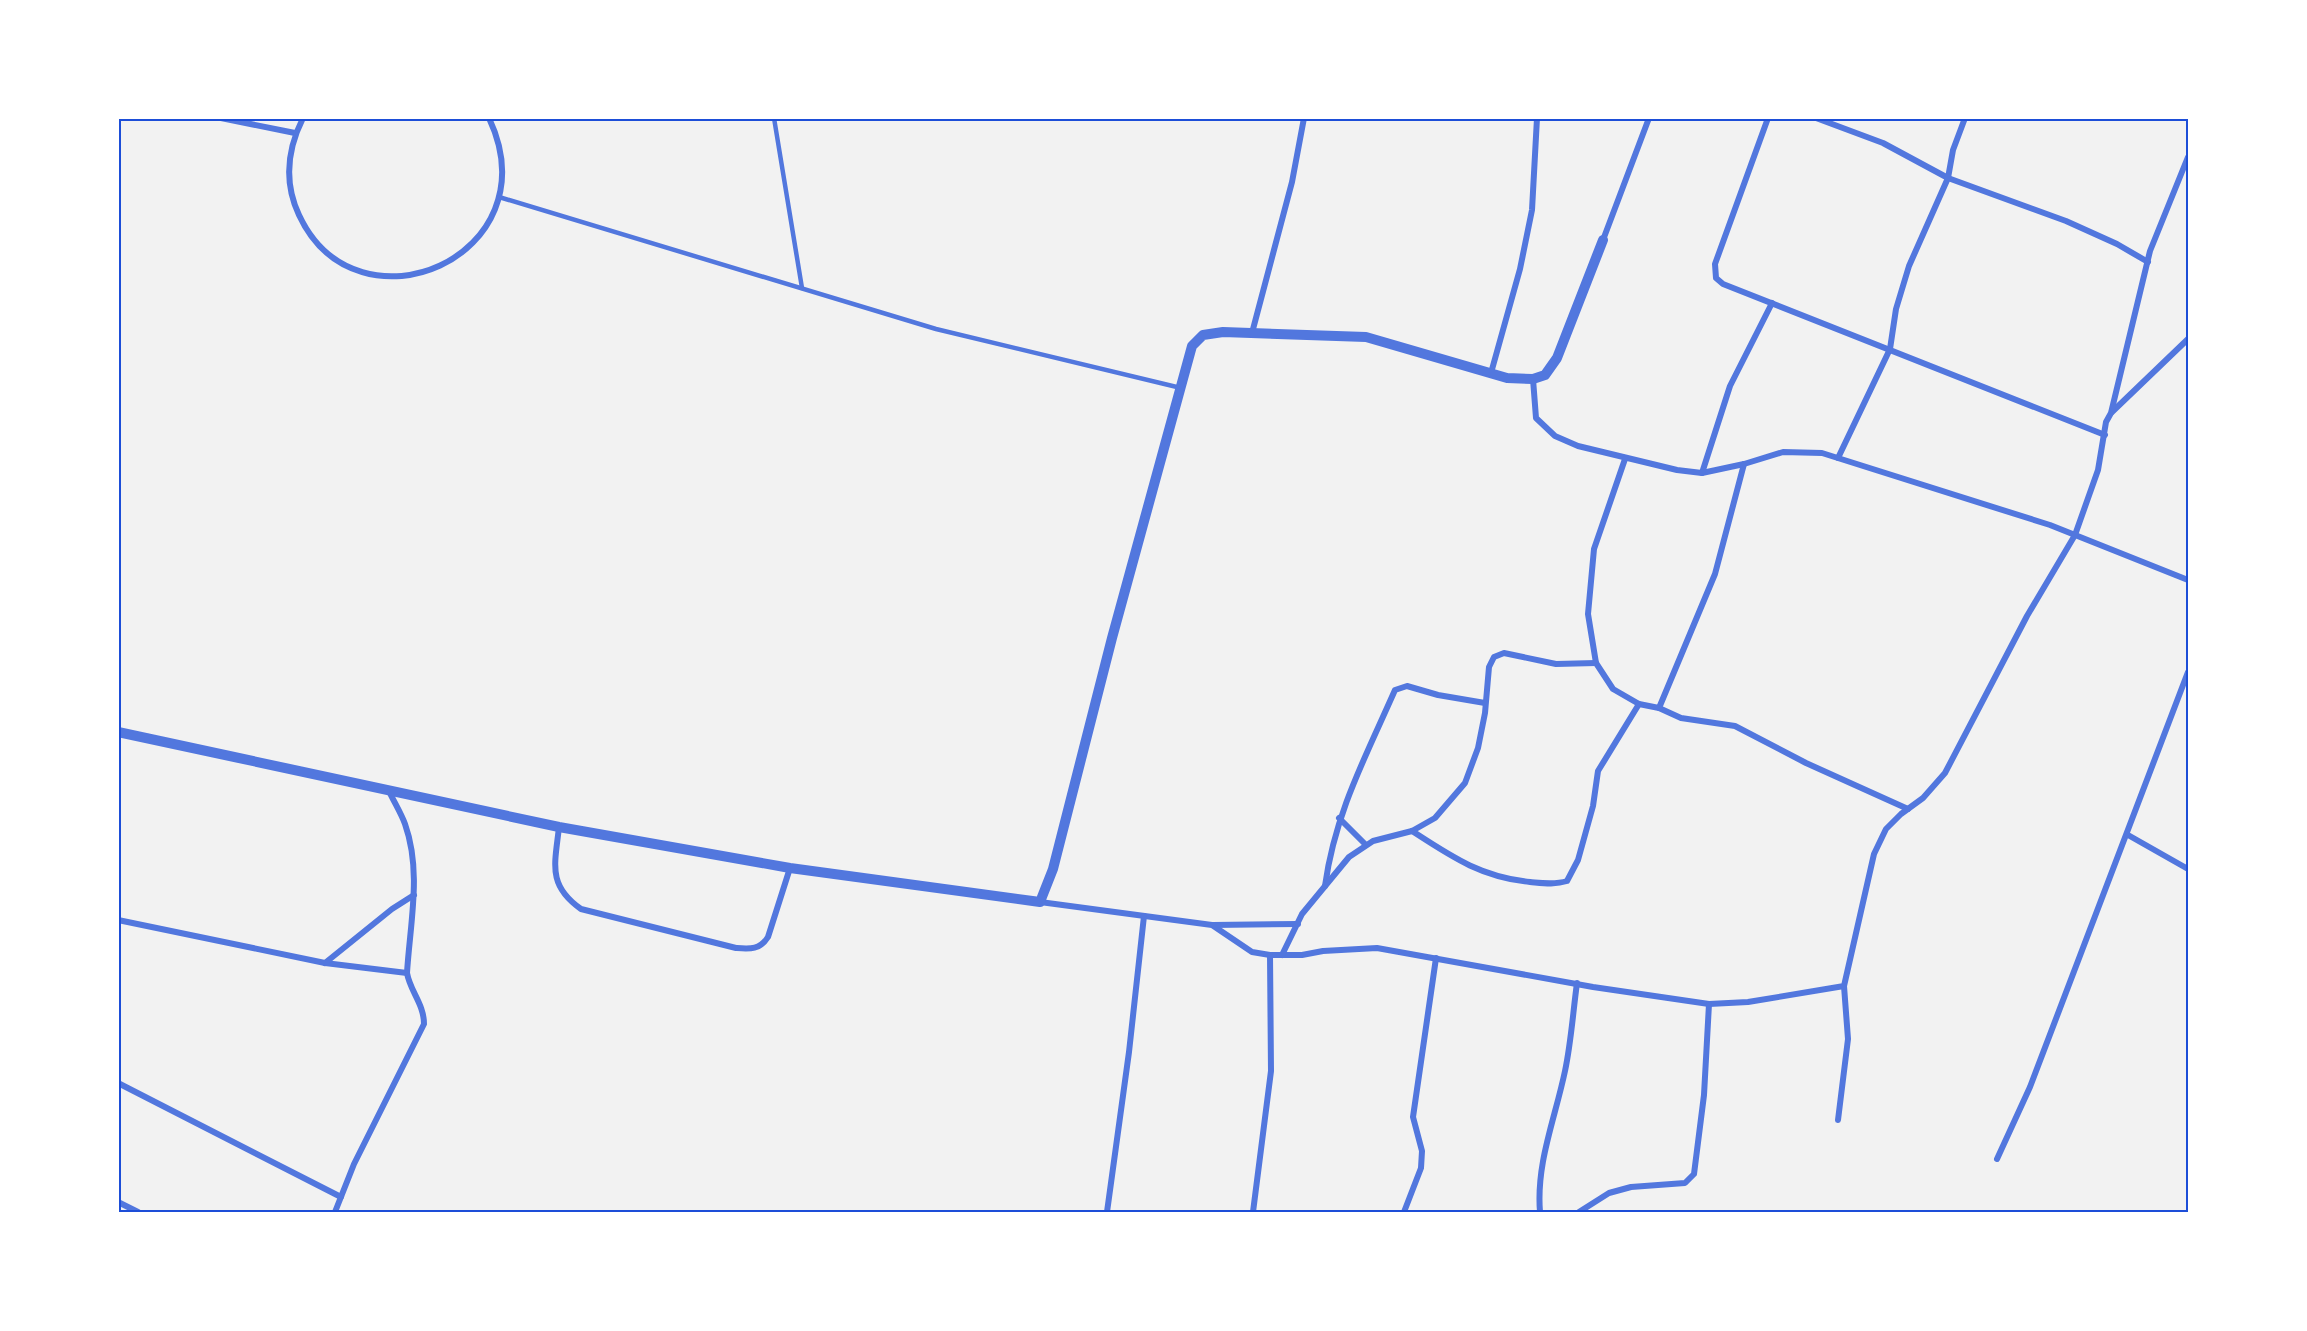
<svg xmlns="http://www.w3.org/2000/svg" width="2307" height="1331" viewBox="0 0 2307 1331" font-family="Ubuntu,sans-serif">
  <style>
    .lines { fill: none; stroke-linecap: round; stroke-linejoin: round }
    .service { stroke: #5277de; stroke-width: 4.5 }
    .minor { stroke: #5277de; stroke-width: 6 }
    .tertiary { stroke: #5277de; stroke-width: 10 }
    .neatline { fill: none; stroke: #1d4ed8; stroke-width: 2 }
  </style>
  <rect width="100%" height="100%" fill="#f2f2f2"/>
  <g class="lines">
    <g class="service">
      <path d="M774,118L802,288"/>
      <path d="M499,197L936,329L1181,388"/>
    </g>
    <g class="minor">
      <path d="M221,118L295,133"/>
      <path d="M303,118C287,150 284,183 299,215C357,340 554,257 489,118"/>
      <path d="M1768,118L1715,264L1716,278L1723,284L2105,435"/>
      <path d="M1816,118L1883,143L1948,178L2066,221L2117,244L2148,262"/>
      <path d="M1603,240L1649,118"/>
      <path d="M1252,333L1292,182L1304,118"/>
      <path d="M1491,373L1520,269L1532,210L1537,118"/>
      <path d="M1533,379L1536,418L1555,436L1578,446L1677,470L1702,473L1744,464L1783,452L1822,453L2050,525L2188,580"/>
      <path d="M2112,412L2188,339"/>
      <path d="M1838,458L1890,349L1896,309L1909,266L1948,178L1953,150L1965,118"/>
      <path d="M1625,459L1594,549L1588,614L1596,663L1613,689L1639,704L1659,708L1681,718L1735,726L1806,763L1908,809"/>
      <path d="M1702,473L1730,386L1772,303"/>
      <path d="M1659,708L1715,574L1744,464"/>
      <path d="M1339,818L1366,845"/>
      <path d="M559,827C555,864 547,885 581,909L736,948C750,949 760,950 768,937L790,868"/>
      <path d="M1412,831C1452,857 1481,877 1530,882C1542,883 1555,885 1567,881L1578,860L1593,806L1598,771L1639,704"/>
      <path d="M2128,835L2188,869"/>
      <path d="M1325,886C1335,813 1366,756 1395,690L1407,686L1438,695L1485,703"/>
      <path d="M1040,902L1212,925L1252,952L1270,955H1302L1323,951L1377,948L1593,987L1709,1004L1748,1002L1844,986L1874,854L1886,829L1901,814L1923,798L1945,773L2027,616L2075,535L2098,470L2106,422L2111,413L2150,251L2188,157"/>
      <path d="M118,920L325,963L407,973"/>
      <path d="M1213,925L1298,924"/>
      <path d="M1282,955L1302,914L1349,857L1373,841L1412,831L1435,818L1465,783L1478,748L1485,713L1489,667L1494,657L1504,653L1556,664L1596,663"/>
      <path d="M325,963L392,909L414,895"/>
      <path d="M118,1083L341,1197"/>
      <path d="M1838,1120L1848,1039L1844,986"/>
      <path d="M1997,1159L2030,1087L2188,672"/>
      <path d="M118,1202L138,1212"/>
      <path d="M335,1212L354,1164L424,1024C424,1004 410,991 407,973C410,923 422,872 405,824C401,813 394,802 389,791"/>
      <path d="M1107,1212L1129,1052L1144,916"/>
      <path d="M1253,1212L1271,1071L1270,955"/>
      <path d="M1404,1212L1421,1168L1422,1151L1413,1117L1436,958"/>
      <path d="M1540,1212C1536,1163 1555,1119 1565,1071C1571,1043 1573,1012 1577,983"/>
      <path d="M1579,1212L1609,1193L1631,1187L1685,1183L1694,1174L1704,1095L1709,1004"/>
    </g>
    <path class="tertiary" d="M118,732L559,827L790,868L1040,902L1053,869L1112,638L1192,346L1203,335L1223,332L1366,337L1507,378L1533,379L1545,375L1557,358L1603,240"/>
  </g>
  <rect width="2307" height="1331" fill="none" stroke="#ffffff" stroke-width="240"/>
  <rect x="120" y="120" width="2067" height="1091" class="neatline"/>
</svg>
